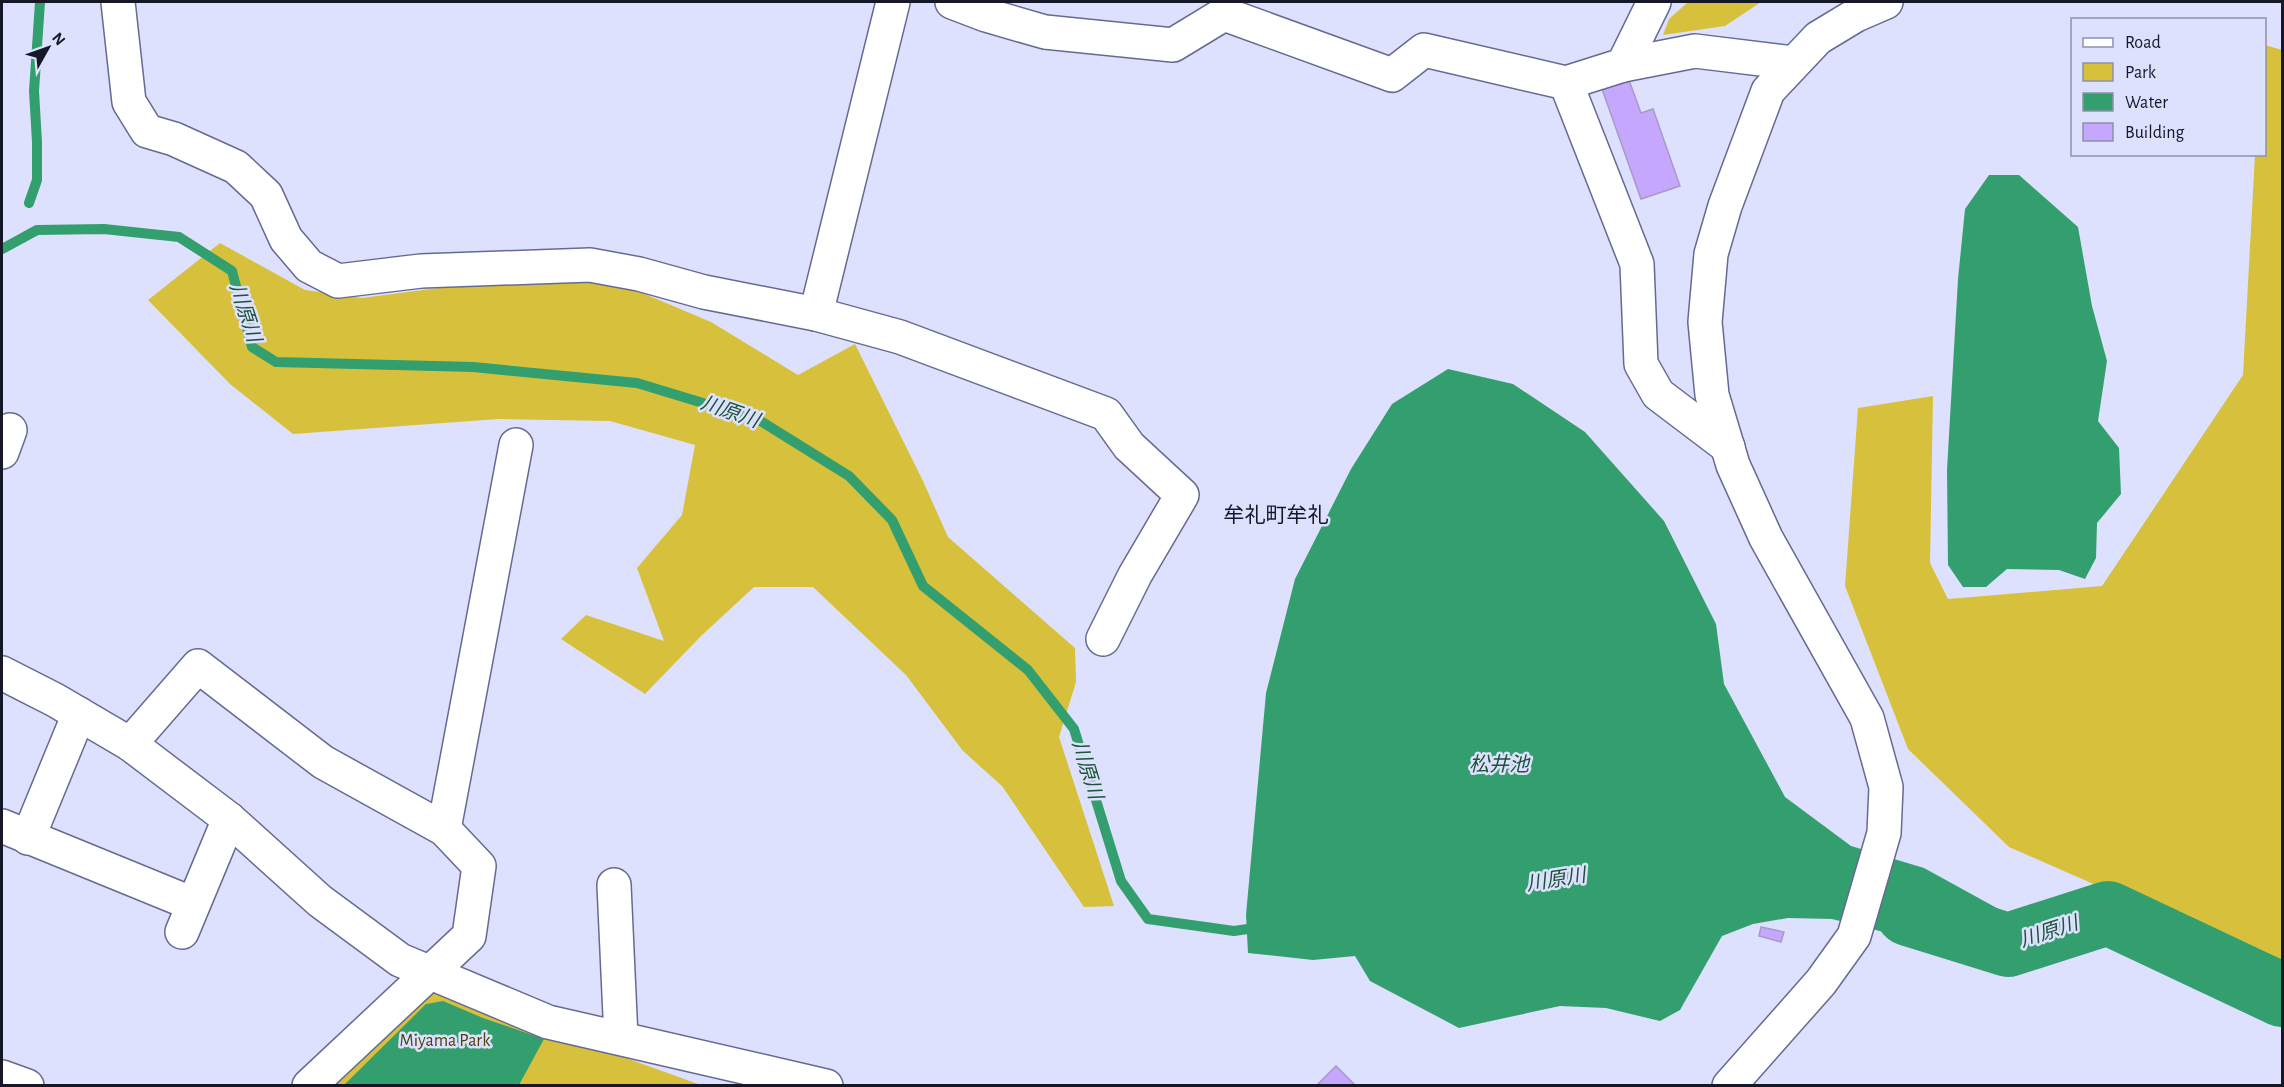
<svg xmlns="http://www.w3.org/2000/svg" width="2284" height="1087" viewBox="0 0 2284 1087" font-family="'Alegreya Sans','Noto Sans JP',sans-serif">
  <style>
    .green { fill: #d7c13c }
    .water { fill: #349f6e }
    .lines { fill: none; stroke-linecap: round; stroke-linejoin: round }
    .stream { stroke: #349f6e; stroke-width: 10 }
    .river { stroke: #349f6e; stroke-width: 64 }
    .building { fill: #c5a7fe; stroke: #a89ac6; stroke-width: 1.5 }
    .minor-casing { stroke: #656a92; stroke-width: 36 }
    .tertiary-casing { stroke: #656a92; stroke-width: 36 }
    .minor { stroke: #fff; stroke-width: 33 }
    .tertiary { stroke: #fff; stroke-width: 33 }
    .labels { text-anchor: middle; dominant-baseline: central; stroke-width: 5; stroke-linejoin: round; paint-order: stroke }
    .park-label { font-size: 18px; fill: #4c4309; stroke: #dde1fd }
    .water-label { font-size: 20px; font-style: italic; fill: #1c5339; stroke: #dde1fd }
    .quarter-label { font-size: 21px; fill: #161828; stroke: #dde1fd }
  </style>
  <rect width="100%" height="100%" fill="#dde1fd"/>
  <g class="green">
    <path d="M1688,2H1761L1725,26L1663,35L1669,19Z"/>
    <path d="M2265,45L2282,50V979L2098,886L2009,847L1908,749L1845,586L1858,408L1933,396L1930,563L1948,599L2102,586L2243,375L2255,155L2264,154Z"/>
    <path d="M220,243L305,290L362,298L506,279L614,281L711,322L798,375L855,344L923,481L948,537L1075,648L1076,682L1059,737L1114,906L1084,907L1002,786L963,751L906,675L813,587H754L701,636L645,694L561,639L586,615L664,641L637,568L682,515L695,445L610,421L498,419L293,434L230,384L148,300Z"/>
    <path d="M434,989L701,1085L328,1086Z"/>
  </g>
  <g class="water">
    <path d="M1989,175H2019L2078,227L2092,306L2107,361L2098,421L2119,448L2121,494L2097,523L2096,558L2085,579L2059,570L2007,569L1986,587H1963L1948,565L1947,470L1958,279L1965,209Z"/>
    <path d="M1448,369L1513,384L1585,432L1664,521L1716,624L1724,684L1785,797L1851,846L1924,868L2004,912L1987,958L1832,919L1788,918L1753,924L1722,936L1680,1010L1660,1021L1606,1008L1560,1006L1459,1028L1370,981L1355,956L1313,960L1248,953L1246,915L1266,693L1295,579L1351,469L1392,404Z"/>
    <path d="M443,1001L483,1018L544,1039L519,1085H344L426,1004Z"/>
  </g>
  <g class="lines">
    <g class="stream">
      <path d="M29,203L37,180V142L34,91L40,2"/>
      <path d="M2,249L37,230L104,229L179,237L232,271L252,347L276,362L473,367L637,383L759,420L849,476L892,520L923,586L1028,670L1074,729L1121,881L1148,919L1234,931L1261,927"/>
    </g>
    <path class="river" d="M1908,914L2008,945L2108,913L2282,995"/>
  </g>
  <g class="building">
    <path d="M1629,80L1641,113L1653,109L1680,186L1641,199L1602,89Z"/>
    <path d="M1761,927L1784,932L1781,942L1759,936Z"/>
    <path d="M1336,1066L1356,1086H1316Z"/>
  </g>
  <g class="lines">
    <g class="minor-casing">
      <g id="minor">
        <path d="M118,2L129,102L147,131L174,139L236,167L266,195L286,239L309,266L338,281L421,271L590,265L639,274L704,292L816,314L900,337L1106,414L1129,446L1182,495L1135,575L1103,639"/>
        <path d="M952,2L986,15L1045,32L1173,45L1224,14L1392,75L1424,50L1566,83L1623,65L1654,2"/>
        <path d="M1623,65L1695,51L1793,63"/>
        <path d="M1566,83L1637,264L1641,364L1658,394L1728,447"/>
        <path d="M816,314L893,2"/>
        <path d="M2,452L10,430"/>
        <path d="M2,673L55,700L130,744L229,819L320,901L400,960L548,1022L826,1086"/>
        <path d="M130,744L198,666L323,762L444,829L479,866L469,936L309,1086"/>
        <path d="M2,826L193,904"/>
        <path d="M444,829L516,445"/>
        <path d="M28,838L79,714"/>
        <path d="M614,885L621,1038"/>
        <path d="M182,932L229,819"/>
        <path d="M2,1077L27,1086"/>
      </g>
    </g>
    <g class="tertiary-casing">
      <path id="tertiary" d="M1729,1086L1821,982L1854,936L1884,833L1886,787L1867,718L1766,538L1733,465L1712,395L1705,322L1711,254L1725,206L1768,91L1818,38L1856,15L1886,2"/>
    </g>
    <use href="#minor" class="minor"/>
    <use href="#tertiary" class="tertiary"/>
  </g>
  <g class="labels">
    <g class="park-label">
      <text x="445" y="1041">Miyama Park</text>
    </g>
    <g class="water-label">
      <text transform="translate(245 313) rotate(72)">川原川</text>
      <text transform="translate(730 412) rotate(19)">川原川</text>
      <text x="1499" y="765">松井池</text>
      <text transform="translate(1087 770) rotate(73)">川原川</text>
      <text transform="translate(1556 880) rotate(-9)">川原川</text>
      <text transform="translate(2049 932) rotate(-18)">川原川</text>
    </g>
    <g class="quarter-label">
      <text x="1276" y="515">牟礼町牟礼</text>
    </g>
  </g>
  <rect width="2284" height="1087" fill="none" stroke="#161828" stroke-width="6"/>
  <rect x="2071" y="18" width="195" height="138" fill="#dde1fd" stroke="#8d91a8" stroke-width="1.5"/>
  <rect x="2083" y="38" width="30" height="9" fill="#ffffff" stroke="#8d91a8" stroke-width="1.5"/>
  <text x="2125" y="48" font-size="18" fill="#161828">Road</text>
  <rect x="2083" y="63" width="30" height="18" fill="#d7c13c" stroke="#8d91a8" stroke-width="1.5"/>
  <text x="2125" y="78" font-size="18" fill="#161828">Park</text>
  <rect x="2083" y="93" width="30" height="18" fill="#349f6e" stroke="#8d91a8" stroke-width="1.5"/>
  <text x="2125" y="108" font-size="18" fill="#161828">Water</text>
  <rect x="2083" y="123" width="30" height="18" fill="#c5a7fe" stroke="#8d91a8" stroke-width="1.5"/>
  <text x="2125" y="138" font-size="18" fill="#161828">Building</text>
  <g transform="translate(48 48) rotate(50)" stroke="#dde1fd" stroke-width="4.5" paint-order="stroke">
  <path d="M0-4.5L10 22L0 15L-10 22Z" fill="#161828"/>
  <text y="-9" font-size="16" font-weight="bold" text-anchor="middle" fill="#161828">N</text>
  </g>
</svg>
